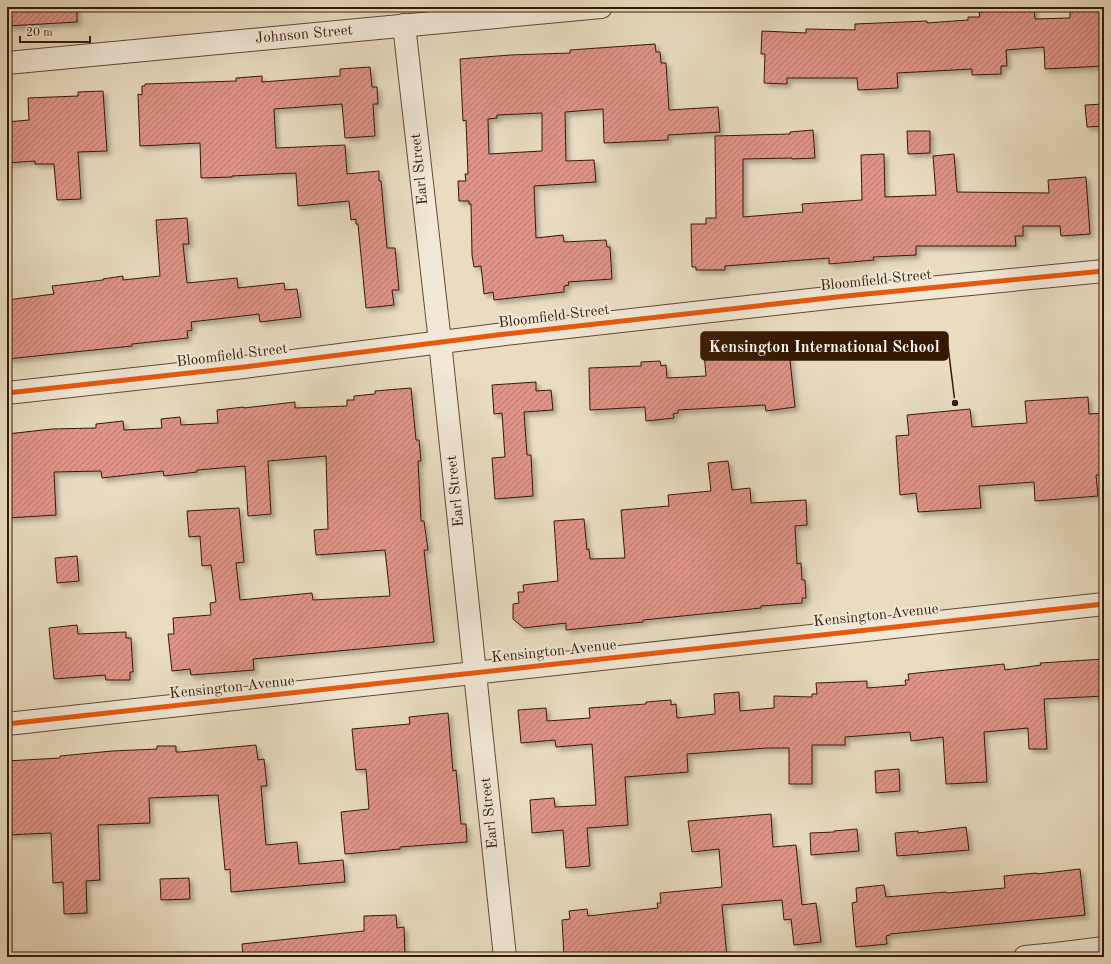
<svg xmlns="http://www.w3.org/2000/svg" width="1111" height="964" viewBox="0 0 1111 964" font-family="'Old Standard TT',serif">
  <style>
    .building { fill: url(#building-hatch); stroke: #371903; fill-rule: evenodd; filter: url(#shadow) }
    .lines { fill: none; stroke-linecap: round; stroke-linejoin: round }
    .minor-casing { stroke: #644a32; stroke-width: 24 }
    .minor { stroke: #f1e8d7; stroke-width: 22 }
    .cycleway-casing { stroke: #f1e8d7; stroke-width: 8 }
    .cycleway { stroke: #e8590c; stroke-width: 5 }
    .labels { text-anchor: middle; dominant-baseline: central; stroke-width: 4; stroke-linejoin: round; paint-order: stroke }
    .street-label { font-size: 15px; fill: #371903; stroke: #f1e8d7 }
    .leader { fill: none; stroke: #371903; stroke-width: 1.5 }
    .callout-dot { fill: #371903; stroke: #f1e8d7; stroke-width: 1.5 }
    .callout { fill: #371903; stroke: #371903; stroke-width: 1.5 }
    .callout-label { font-size: 16px; text-anchor: middle; font-weight: bold; fill: #fff }
  </style>
  <defs>
    <pattern id="building-hatch" width="6" height="6" patternUnits="userSpaceOnUse"><rect width="6" height="6" fill="#de9489"/><path d="M-1 1l2-2M0 6l6-6M5 7l2-2" fill="none" stroke="#b5786e"/></pattern>
    <filter id="shadow"><feDropShadow dx="3.5" dy="3.5" stdDeviation="2" flood-color="#0004"/></filter>
  </defs>
  <rect width="100%" height="100%" fill="#e9dcc1"/>
  <filter id="stains"><feTurbulence type="fractalNoise" baseFrequency=".005" numOctaves="4"/><feColorMatrix values="0 0 0 0 .2 0 0 0 0 .09 0 0 0 0 .02 0 0 0 .5 -.17"/></filter>
  <radialGradient id="worn" r=".72"><stop offset=".6" stop-color="#630" stop-opacity="0"/><stop offset="1" stop-color="#630" stop-opacity=".3"/></radialGradient>
  <g class="building">
    <path d="M7,7H77V22L7,26Z"/>
    <path d="M1019,7H1034L1035,19L1070,18V7H1104V66L1045,69L1044,47L1006,50L1007,66H1001V74L972,75V69L897,73L898,88L858,90L857,78H787V84L764,83L765,54H761L762,31L806,33V29L855,30V24L927,21V23L968,20V17H980L979,12L1008,10V8Z"/>
    <path d="M655,44L656,52H660L661,63H666L669,110L718,107L720,132L668,135V140L604,143L603,109L565,112L566,161L594,160L596,182L534,186L536,238L563,235L564,242L606,240L607,247H610L612,279L568,282L569,285L564,286V292L494,300L493,292L484,294L481,266L474,267L472,255L471,204H469V201H459L458,181H466L465,174H468L466,120L463,121L460,59L510,55L570,53V50ZM542,113V151L489,154L488,119L497,118V115Z"/>
    <path d="M370,67L372,87H377L378,104H373L375,136L345,138L342,104L274,109L276,148L345,145L347,174L379,171V181H381L387,248H395L399,290H392L394,305L366,308L358,224H356V219L351,220L349,201L298,206L296,173L232,176V177L201,178L200,143L140,146L138,94L142,95V86H145V84L236,81V78L262,76V82L340,76V69Z"/>
    <path d="M103,91L107,151L78,152L81,199L57,200L54,164H35V161L7,163V122L29,120L28,98L78,96V92Z"/>
    <path d="M1104,104V126L1087,127L1085,105Z"/>
    <path d="M813,130L815,158L792,159V158L743,159V217L803,212L802,204L862,200L861,155L884,154L885,197L936,195L933,156L954,154L957,192L1049,193L1048,180L1086,177L1090,234L1061,236L1060,226H1023V236H1015L1016,246H916V255L873,257L874,260L829,264V258L725,266V270H696V267H692L691,224H706V218H716L715,136L790,134V132Z"/>
    <path d="M907,131H930V153L908,154Z"/>
    <path d="M187,218L189,244H183L187,283L237,278L238,288L284,283L285,290L297,289L301,317L260,322L259,314L191,322L192,330L187,331L188,338L132,344V346L7,359V300L54,294L52,286L103,280V279L123,276V280L160,276L156,220Z"/>
    <path d="M771,348V353L789,351L795,407L766,411L765,405L678,410V413L673,414L674,418L646,421L645,407L590,410L589,368L641,366V362L660,361L661,366L666,365L667,378L706,376L704,353L742,351Z"/>
    <path d="M536,382V391L551,390L553,410L524,412L527,455H531L533,496L495,499L492,458L505,457L502,413L494,414L492,385Z"/>
    <path d="M411,388L416,440H419L421,461H418L421,521H424L428,550H424L434,642L253,659L254,670L191,675L190,669L172,671L168,634H174L173,618L211,615L210,603L216,602L211,565L202,566L200,536L189,537L187,511L239,508L244,562L236,563L240,600L312,593L313,600L390,596L385,550L316,555L314,530L328,529L326,456L268,461L271,514L248,516L245,466L197,470V472L164,476L163,471L102,478L101,471L54,472L56,515L7,518V434L52,429L96,428V424L123,421L124,430L162,428L161,419L180,417L181,425L218,423L217,410L244,407V408L295,402V408L347,406V400H354V396L375,394V391Z"/>
    <path d="M1088,397L1089,414L1104,413V474L1096,475L1098,496L1035,501L1034,482L979,486L981,508L918,512L916,493L900,495L896,436L909,435L907,415L970,409L972,427L1027,423L1025,401Z"/>
    <path d="M728,461L732,490L750,488L751,503L806,500L807,525L795,526L797,564L801,563L802,580H805L806,598H802V603L761,606V608L643,620V622L566,630V623L524,628L513,619V604L519,603L518,592H524L523,585L558,581L554,521L584,519L587,550L589,549L590,559L625,558L621,510L669,506L668,495L711,491L708,463Z"/>
    <path d="M77,556L79,581L57,583L55,558Z"/>
    <path d="M77,625L78,634L126,632V638H131L133,672H130V680H106L105,675L54,679L49,628Z"/>
    <path d="M1104,659V696L1044,699L1047,749H1029L1028,728L984,732L987,782L946,784L943,737L911,741L910,732L845,737V745H812V784H789V748H767L687,754L688,772L625,777L628,825L587,828L590,866L566,868L563,830L532,833L530,800L554,798L555,807L596,805L592,744L556,747L555,740L521,743L518,710L546,708L547,721L590,718L589,708L646,704V702L671,700V705L676,704L677,718L715,714L714,694L739,692L740,711L774,708V696L812,697V694H817L816,683L867,681V688L906,685L905,680H909L908,674L1004,664L1005,670L1041,665L1040,663Z"/>
    <path d="M448,713L453,771L456,770L461,824H466L467,842L400,847V849L345,854L341,812L369,809L366,769L356,770L352,729L410,724L409,717Z"/>
    <path d="M256,745L258,760L264,759L267,786H261L266,845L297,842L299,864L343,860L345,882L231,892L230,869L225,870L218,795L149,798L150,823L98,825L100,880L86,881L87,913L64,914L63,882L53,883L51,833L7,835V761L60,758V756L112,751L157,749V746H176V752H180Z"/>
    <path d="M899,769L900,791L876,793L875,771Z"/>
    <path d="M771,814L773,847L796,845L802,905L816,903L821,942L794,945L791,919L784,920L782,900L722,905L727,957H698L697,955L676,957H564L562,920L570,919L569,911L587,909L588,916L658,908L657,903H661L660,893L722,887L719,849L692,852L688,821Z"/>
    <path d="M966,827L969,850L897,856L895,833L918,831V833Z"/>
    <path d="M857,829L859,851L811,855L810,833L834,832V831Z"/>
    <path d="M1080,869L1085,915L890,934V935L886,936L887,944L856,947L852,903L857,902L856,888L884,885L886,897L946,892L947,893L1005,888L1004,876L1037,873V874Z"/>
    <path d="M189,878L190,899L161,900L160,879Z"/>
    <path d="M396,915L397,928L404,927L405,957H243L242,944L364,931V916Z"/>
  </g>
  <g class="lines">
    <g class="minor-casing">
      <g id="minor">
        <path d="M404,25L440,342L505,957"/>
        <path d="M7,63L601,7"/>
        <path d="M7,393L244,367L497,335L846,296L1104,271"/>
        <path d="M7,724C373,685 738,643 1104,604"/>
        <path d="M1025,957L1056,954L1104,948"/>
      </g>
    </g>
    <use href="#minor" class="minor"/>
    <g class="cycleway-casing">
      <g id="cycleway">
        <path d="M7,393L244,367L497,335L846,296L1104,271"/>
        <path d="M7,724C373,685 738,643 1104,604"/>
      </g>
    </g>
    <use href="#cycleway" class="cycleway"/>
  </g>
  <g class="labels">
    <g class="street-label">
      <text transform="translate(304 35) rotate(-5)">Johnson Street</text>
      <text transform="translate(420 169) rotate(-96)">Earl Street</text>
      <text transform="translate(876 281) rotate(-6)">Bloomfield Street</text>
      <text transform="translate(554 317) rotate(-7)">Bloomfield Street</text>
      <text transform="translate(232 356) rotate(-7)">Bloomfield Street</text>
      <text transform="translate(456 491) rotate(-96)">Earl Street</text>
      <text transform="translate(876 616) rotate(-6)">Kensington Avenue</text>
      <text transform="translate(554 652) rotate(-6)">Kensington Avenue</text>
      <text transform="translate(232 688) rotate(-6)">Kensington Avenue</text>
      <text transform="translate(490 813) rotate(-96)">Earl Street</text>
    </g>
  </g>
  <path class="leader" d="M955 403L948 346"/>
  <circle class="callout-dot" cx="955" cy="403" r="4"/>
  <rect class="callout" x="701" y="332" width="247" height="28" rx="4"/>
  <g class="callout-label">
    <text x="824" y="352">Kensington International School</text>
  </g>
  <rect width="1111" height="964" fill="none" stroke="#e9dcc1" stroke-width="24"/>
  <rect x="8" y="8" width="1095" height="948" fill="none" stroke="#371903" stroke-width="2"/>
  <rect x="12" y="12" width="1087" height="940" fill="none" stroke="#371903"/>
  <path d="M20 36v6h70v-6" fill="none" stroke="#371903" stroke-width="2"/>
  <text x="26" y="36" font-size="12" fill="#371903" stroke="#f1e8d7" stroke-width="3" paint-order="stroke">20 m</text>
  <rect width="100%" height="100%" filter="url(#stains)"/>
  <rect width="100%" height="100%" fill="url(#worn)"/>
</svg>
